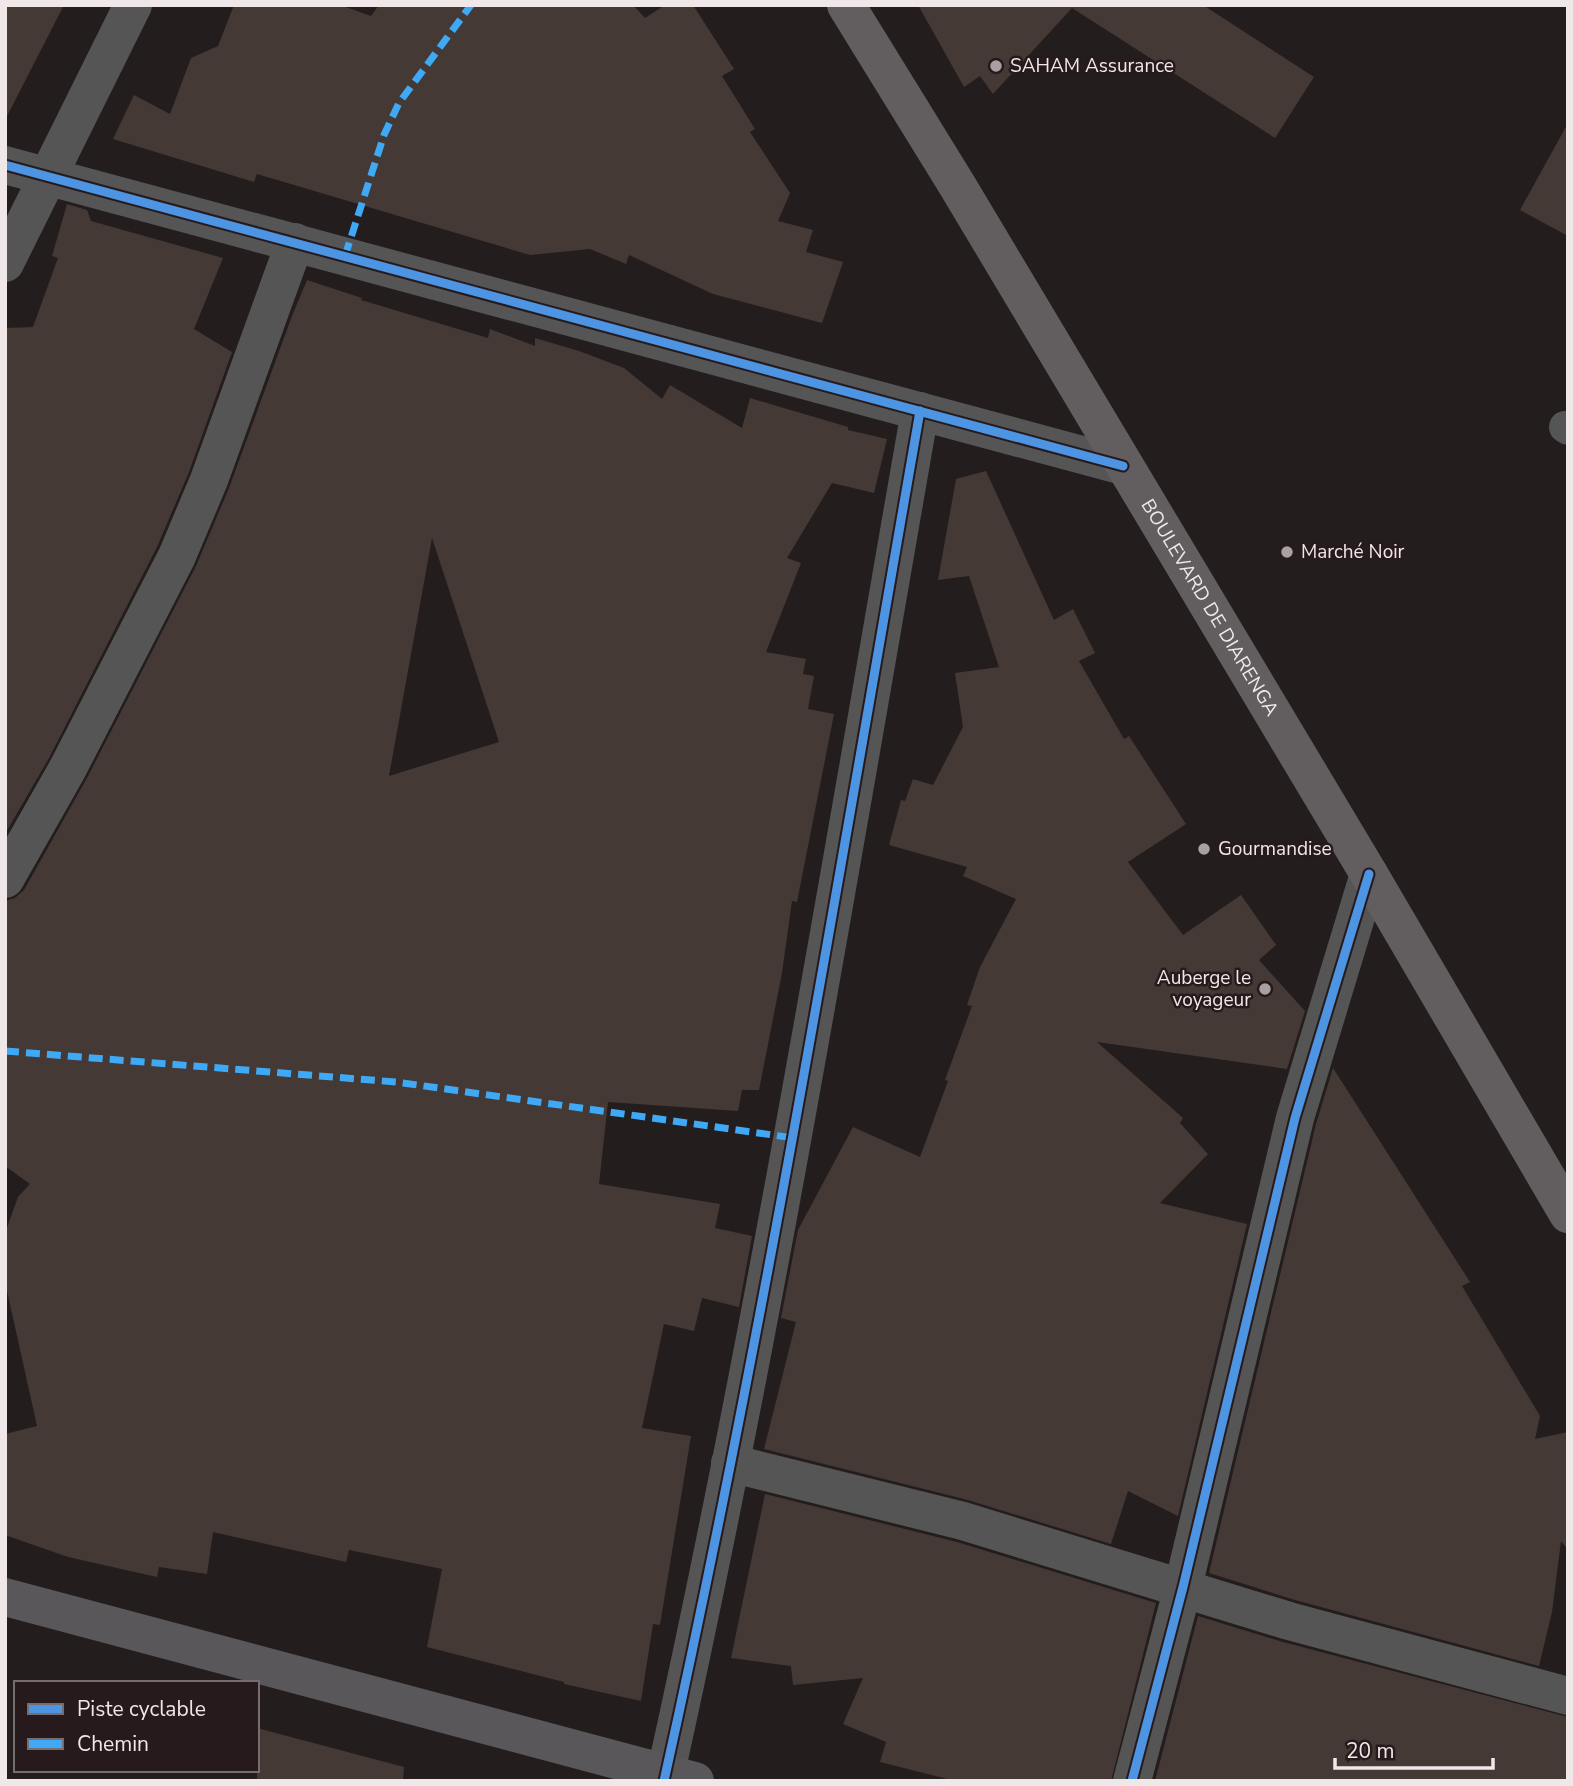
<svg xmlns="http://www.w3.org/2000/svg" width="1573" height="1786" viewBox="0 0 1573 1786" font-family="'Nunito Sans',sans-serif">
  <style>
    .building { fill: #453936; fill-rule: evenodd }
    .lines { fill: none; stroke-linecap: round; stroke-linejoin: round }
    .service { stroke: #565556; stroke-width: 32 }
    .minor { stroke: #565556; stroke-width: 38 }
    .secondary { stroke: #595759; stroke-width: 38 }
    .primary { stroke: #625e60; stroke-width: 38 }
    .quiet { stroke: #3fa9f5; stroke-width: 7; stroke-dasharray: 14 7; stroke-linecap: butt }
    .cycleway-casing { stroke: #261a1c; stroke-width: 13 }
    .cycleway { stroke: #4d94e3; stroke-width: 9 }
    .poi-dot { fill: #a8a0a1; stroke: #261a1c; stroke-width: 2.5 }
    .labels { text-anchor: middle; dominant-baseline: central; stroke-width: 5; stroke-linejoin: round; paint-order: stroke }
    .poi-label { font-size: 19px; fill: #f0e7e8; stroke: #261a1c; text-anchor: start }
    .street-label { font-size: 19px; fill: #f0e7e8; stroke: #261a1c }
  </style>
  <rect width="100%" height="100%" fill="#231d1e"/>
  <g class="building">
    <path d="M5,5H64L5,120Z"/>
    <path d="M234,5H340L371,16L379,5H633L645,18L665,5H693L734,69L722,76L755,129L750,132L790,193L778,221L813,230L806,252L843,262L822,323L713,294L629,255L626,264L590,249L530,255L257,174L254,182L113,139L134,95L170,114L191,58L218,46Z"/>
    <path d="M918,5H1203L1314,77L1275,138L1072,8L993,94L980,76L964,87Z"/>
    <path d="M1568,123V236L1520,210Z"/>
    <path d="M67,204L87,210L91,221L223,258L194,329L232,352L189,472L157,547L49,758L5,834V328L33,327L58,258L52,256Z"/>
    <path d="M307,280L362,298L361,300L488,338L490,329L535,346V338L579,351L624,368L662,399L670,385L742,428L750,398L848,427V430L887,439L874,493L832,483L787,558L801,563L766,652L806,659L803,674L814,676L808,709L834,714L797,902L792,901L782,973L759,1090H742L738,1111L608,1102L599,1184L720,1204L715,1228L752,1236L739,1307L702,1298L694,1331L664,1324L642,1428L691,1436L660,1625L653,1624L641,1701L564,1684V1682L427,1647L442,1569L349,1550L346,1562L213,1532L207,1574L159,1567L157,1577L68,1557L5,1535V1434L37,1426L5,1282V1233L18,1197L30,1184L5,1166V901L15,898L24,890L87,778L196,566L229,488L292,316ZM432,538L499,742L389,776Z"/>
    <path d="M986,471L1054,620L1073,609L1095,653L1079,661L1124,739L1129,736L1186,824L1128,862L1183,935L1241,895L1276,945L1259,960L1305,1011L1287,1069L1097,1042L1183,1118L1180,1123L1208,1154L1160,1203L1247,1224L1178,1516L1128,1491L1111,1544L968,1500L764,1449L796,1322L781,1318L798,1230L853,1127L920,1157L948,1081L945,1080L972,1006L967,1005L980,967L1016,899L963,876L967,867L889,845L901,800L905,801L913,779L933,785L963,727L955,673L999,667L969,576L938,580L956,479Z"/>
    <path d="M1333,1068L1470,1282L1462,1286L1540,1416L1535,1439L1568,1432V1550L1561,1541L1552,1612L1539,1666L1295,1600L1209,1573L1316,1124Z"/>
    <path d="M765,1494L957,1542L1156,1603L1111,1781H955L880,1762L886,1742L843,1724L863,1678L793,1685L791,1666L731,1658Z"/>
    <path d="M1198,1616L1283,1642L1568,1717V1781H1155Z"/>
    <path d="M257,1728L404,1767L403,1781H257Z"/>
  </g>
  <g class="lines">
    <path class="service" d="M1565,427L1568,429"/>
    <g class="minor">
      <path d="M5,165L1123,466"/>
      <path d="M5,263L133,5"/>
      <path d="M5,879L68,768L177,556L209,480L295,242"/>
      <path d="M730,1463L963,1521L1289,1621L1568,1696"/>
      <path d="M664,1781C765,1327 840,868 920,411"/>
      <path d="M1132,1781L1183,1587L1295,1118L1369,874"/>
    </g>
    <path class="secondary" d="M5,1597L695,1781"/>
    <path class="primary" id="s1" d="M846,5L957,185L1369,874L1568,1214"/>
    <g class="quiet">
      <path d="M345,256L384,135L399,103L471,5"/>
      <path d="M5,1051L396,1082L794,1138"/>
    </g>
    <g class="cycleway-casing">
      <g id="cycleway">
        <path d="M5,165L1123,466"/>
        <path d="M664,1781C765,1327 840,868 920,411"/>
        <path d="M1132,1781L1183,1587L1295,1118L1369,874"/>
      </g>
    </g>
    <use href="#cycleway" class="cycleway"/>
  </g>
  <g class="poi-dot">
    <circle cx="996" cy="66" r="7"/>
    <circle cx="1287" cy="552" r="7"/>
    <circle cx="1204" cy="849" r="7"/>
    <circle cx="1265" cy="989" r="7"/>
  </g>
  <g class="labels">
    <g class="poi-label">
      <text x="1010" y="66">SAHAM Assurance</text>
      <text x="1301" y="552">Marché Noir</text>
      <text x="1218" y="849">Gourmandise</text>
      <text x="1251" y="978" text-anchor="end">Auberge le<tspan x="1251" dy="22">voyageur</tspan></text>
    </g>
    <g class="street-label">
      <text stroke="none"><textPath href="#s1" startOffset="704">BOULEVARD DE DIARENGA</textPath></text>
    </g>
  </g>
  <rect width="1573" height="1786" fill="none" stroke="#f0e7e8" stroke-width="14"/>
  <rect x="14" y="1681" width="245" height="91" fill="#261a1c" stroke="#776c6e" stroke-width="2"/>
  <rect x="28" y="1704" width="35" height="10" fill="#4d94e3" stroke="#776c6e" stroke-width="2"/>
  <text x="77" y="1716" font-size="21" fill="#f0e7e8">Piste cyclable</text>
  <rect x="28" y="1739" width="35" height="10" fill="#3fa9f5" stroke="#776c6e" stroke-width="2"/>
  <text x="77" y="1751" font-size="21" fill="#f0e7e8">Chemin</text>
  <path d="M1335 1758v10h158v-10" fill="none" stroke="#f0e7e8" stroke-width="3.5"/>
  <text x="1346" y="1758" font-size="21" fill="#f0e7e8" stroke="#261a1c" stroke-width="5" paint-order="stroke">20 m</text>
</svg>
